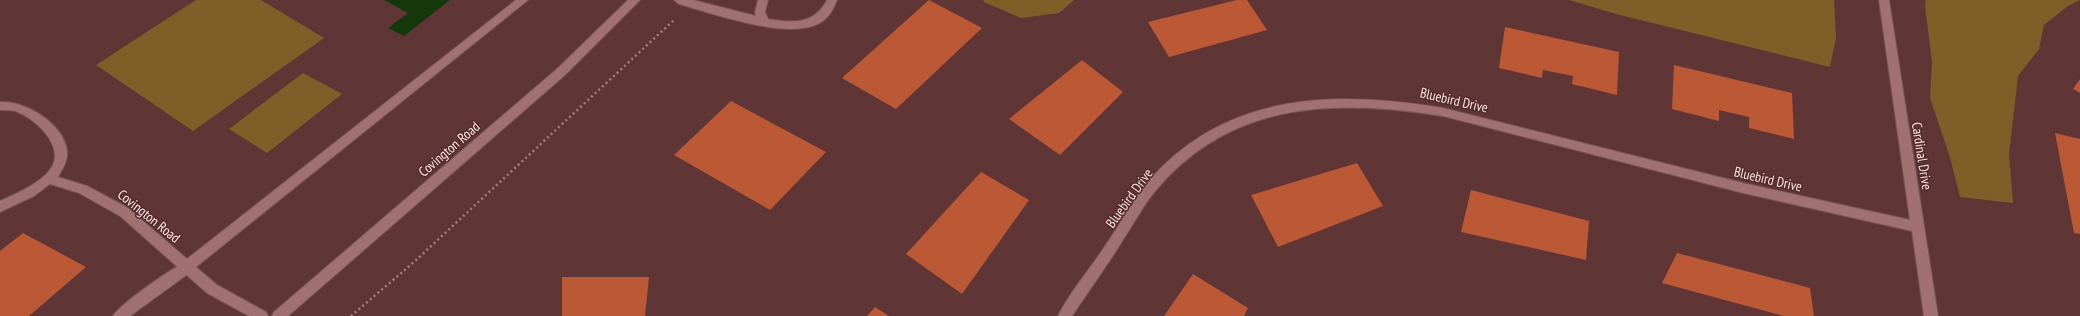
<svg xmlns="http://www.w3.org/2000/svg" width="2080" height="316" viewBox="0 0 2080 316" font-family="'PT Sans Narrow',sans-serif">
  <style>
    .green { fill: #7e5f28 }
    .water { fill: #15380a }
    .building { fill: #bb5836 }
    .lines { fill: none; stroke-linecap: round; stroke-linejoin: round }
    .service-casing { stroke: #775455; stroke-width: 2 }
    .minor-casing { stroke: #775455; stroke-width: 2 }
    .path { stroke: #a07e7e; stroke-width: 2.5; stroke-dasharray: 2 3; stroke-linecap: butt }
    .service { fill: #a17070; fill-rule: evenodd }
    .minor { fill: #a17070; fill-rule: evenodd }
    .labels { text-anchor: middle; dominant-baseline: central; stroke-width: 3; stroke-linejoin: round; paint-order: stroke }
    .street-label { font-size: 14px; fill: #fbe5e4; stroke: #552b2c }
  </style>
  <rect width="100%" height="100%" fill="#603536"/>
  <g class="green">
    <path d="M196,0H261L324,38L193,131L96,65Z"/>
    <path d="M983,0H1074L1059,13L1021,18L984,2Z"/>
    <path d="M1569,0H1834L1836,38L1830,67L1616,14Z"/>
    <path d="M1926,0H2080L2068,6L2044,25L2039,49L2018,76L2009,154L2013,203L1960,197L1950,157L1930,98L1932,62L1925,6Z"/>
    <path d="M303,73L342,94L267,153L229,129Z"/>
  </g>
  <path class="water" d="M384,0H450L404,36L388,28L408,13Z"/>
  <g class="building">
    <path d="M929,0L982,28L896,109L842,78Z"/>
    <path d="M1237,0H1247L1267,30L1169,57L1148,22Z"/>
    <path d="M1505,27L1619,52L1617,95L1572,84L1573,76L1543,70L1542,78L1499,68Z"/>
    <path d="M1082,60L1123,92L1060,155L1009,119Z"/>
    <path d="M1674,65L1792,93L1794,139L1749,128V117L1719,110V121L1672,109Z"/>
    <path d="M2080,79V93L2073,89Z"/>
    <path d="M731,101L826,152L770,210L674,155Z"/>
    <path d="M2055,133L2080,139V234L2074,233Z"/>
    <path d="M1357,163L1383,206L1278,247L1251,195Z"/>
    <path d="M981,172L1029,200L962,294L906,254Z"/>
    <path d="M1471,190L1589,221L1586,260L1461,232Z"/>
    <path d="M23,233L86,267L29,316H0V251Z"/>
    <path d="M1677,253L1810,288L1814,316H1784L1662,283Z"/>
    <path d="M1193,274L1248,308L1244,316H1164Z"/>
    <path d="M562,277H649L645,316H562Z"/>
    <path d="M875,307L889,316H867Z"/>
  </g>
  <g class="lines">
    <g class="service-casing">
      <path id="service" d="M187,262L192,263L193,267L192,271L130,316H113C119,305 174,266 187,262Z"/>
    </g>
    <g class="minor-casing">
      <g id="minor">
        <path d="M516,0H528L196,267L217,285L266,312L268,316H249L207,293L120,216L79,193L50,184L34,196L0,212V201C16,194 49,180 54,162C60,141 33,117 15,111C10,110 5,110 0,110V102C25,100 64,124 67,151C68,161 63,168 58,177L87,186L128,208L187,259Z"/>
        <path d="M628,0H640L565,75L288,316H272L274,312L557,69Z"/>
        <path d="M674,0H693L756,16L755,12L758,0H768L765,12L768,19C792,23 814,25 827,0H837C834,7 831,15 824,20C796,44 712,13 679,4Z"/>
        <path d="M1879,0H1889L1938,316H1924L1912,231L1743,193L1443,116C1336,99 1232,100 1156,190C1144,204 1136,220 1126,235C1109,263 1090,289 1072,316H1058C1071,290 1092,267 1107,243C1121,223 1132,201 1147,183C1225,92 1334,90 1443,108L1743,183L1910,220Z"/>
      </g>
    </g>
    <path class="path" d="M351,316L414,262L674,20"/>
    <use href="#service" class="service"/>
    <use href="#minor" class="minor"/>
  </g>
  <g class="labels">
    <g class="street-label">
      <text transform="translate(1454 100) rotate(13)">Bluebird Drive</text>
      <text transform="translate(449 149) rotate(-41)">Covington Road</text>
      <text transform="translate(1922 156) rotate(81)">Cardinal Drive</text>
      <text transform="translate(1768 179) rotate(13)">Bluebird Drive</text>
      <text transform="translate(1129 198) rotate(-54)">Bluebird Drive</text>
      <text transform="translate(149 216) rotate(39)">Covington Road</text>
    </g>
  </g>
</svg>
